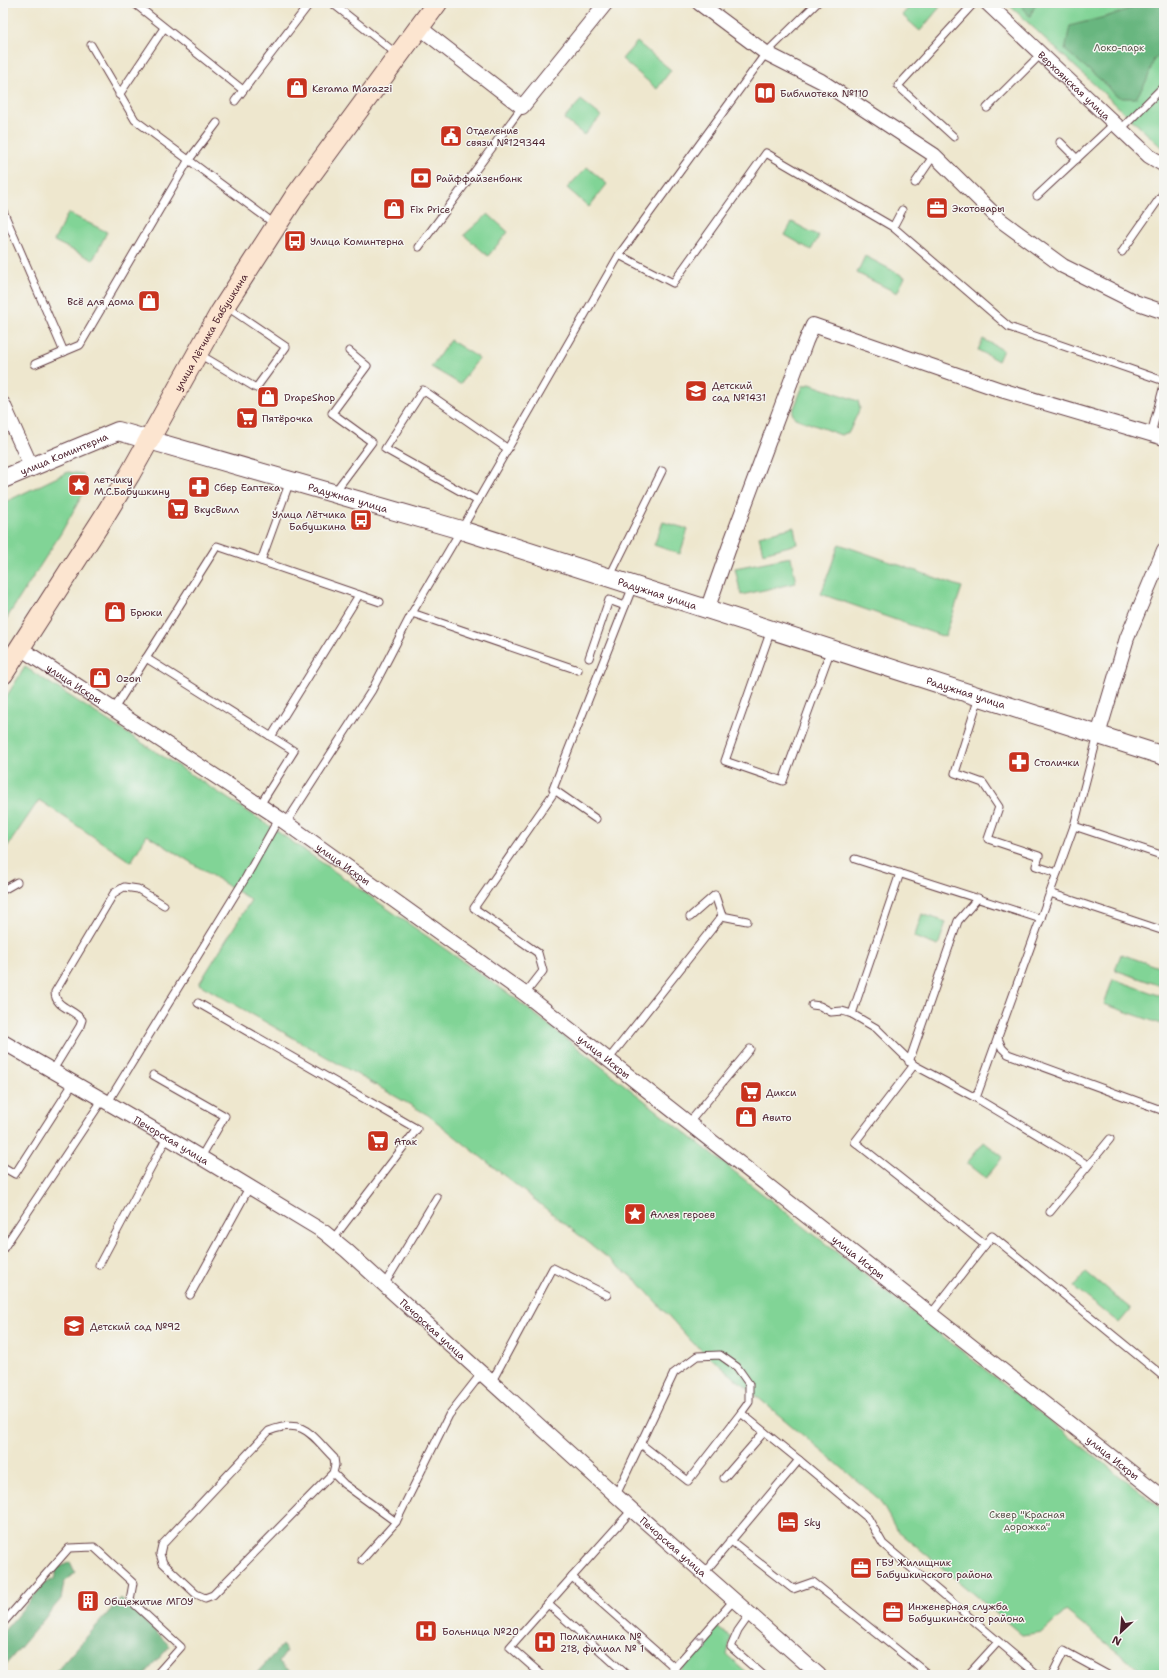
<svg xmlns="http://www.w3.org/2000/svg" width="1167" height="1678" viewBox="0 0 1167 1678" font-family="'Shantell Sans',sans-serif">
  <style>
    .green { fill: #81d496; stroke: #667a60 }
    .forest { fill: #68b67f; stroke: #596a55 }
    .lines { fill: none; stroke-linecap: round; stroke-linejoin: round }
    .service-casing { stroke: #633d43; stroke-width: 9 }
    .minor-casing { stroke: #633d43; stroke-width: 16 }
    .tertiary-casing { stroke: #633d43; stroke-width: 20 }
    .secondary-casing { stroke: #633d43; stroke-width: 22 }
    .service { stroke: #fff; stroke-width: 7 }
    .minor { stroke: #fff; stroke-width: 14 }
    .tertiary { stroke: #fff; stroke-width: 18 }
    .secondary { stroke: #fce5d0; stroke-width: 20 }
    .oneway { stroke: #ae9aa0 }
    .labels { text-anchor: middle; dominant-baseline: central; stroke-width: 3; stroke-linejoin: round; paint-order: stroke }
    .park-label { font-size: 10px; fill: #5a554b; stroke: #f6f6f2 }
    .street-label { font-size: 10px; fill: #4a1f2b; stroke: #f6f6f2 }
    .poi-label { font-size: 10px; fill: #4a1f2b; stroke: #f6f6f2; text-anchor: start }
  </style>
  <rect width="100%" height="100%" fill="#f6f6f2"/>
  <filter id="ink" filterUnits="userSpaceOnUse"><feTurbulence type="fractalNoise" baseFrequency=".025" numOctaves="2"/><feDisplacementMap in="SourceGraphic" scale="8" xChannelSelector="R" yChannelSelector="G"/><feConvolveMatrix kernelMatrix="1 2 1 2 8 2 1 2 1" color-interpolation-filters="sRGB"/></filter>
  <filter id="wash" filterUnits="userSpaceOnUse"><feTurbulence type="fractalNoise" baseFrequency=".012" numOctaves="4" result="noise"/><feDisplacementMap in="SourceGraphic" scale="16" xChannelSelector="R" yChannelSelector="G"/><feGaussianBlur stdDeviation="0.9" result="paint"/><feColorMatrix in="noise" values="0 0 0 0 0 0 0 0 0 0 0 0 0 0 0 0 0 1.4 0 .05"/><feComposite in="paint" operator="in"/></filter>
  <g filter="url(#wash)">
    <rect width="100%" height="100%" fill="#eee7ce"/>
    <g class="green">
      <path d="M913,3H935L940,7L920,31L902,15Z"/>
      <path d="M1007,3H1164V148L1159,145Z"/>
      <path d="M637,42L671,70L657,89L622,59Z"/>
      <path d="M581,100L601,116L584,135L564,119Z"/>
      <path d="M587,167L607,184L589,207L567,188Z"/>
      <path d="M68,213L107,232L93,260L54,241Z"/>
      <path d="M488,214L508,232L488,256L464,235Z"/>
      <path d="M792,222L819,236L811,250L785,235Z"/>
      <path d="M865,256L905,277L897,293L857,273Z"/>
      <path d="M983,339L1003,350L998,361L978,350Z"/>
      <path d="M450,340L479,358L460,384L431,367Z"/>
      <path d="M810,384L858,401L860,408L849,432L841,435L795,418L792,413L803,386Z"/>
      <path d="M68,472L83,474L87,483L84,492L61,533L3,624V503Z"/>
      <path d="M663,522L688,529L680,554L654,545Z"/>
      <path d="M794,527L797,544L763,553L759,536Z"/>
      <path d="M839,544L962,587L945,637L821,594Z"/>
      <path d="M791,557L796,583L741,595L735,568Z"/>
      <path d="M25,667L264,822L512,996L1164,1511V1675H1146L1066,1611L1043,1632L1022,1635L896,1529L879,1499L693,1343L638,1282L428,1115L199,984L251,900L147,835L131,862L39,800L3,853V702Z"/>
      <path d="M922,914L946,922L938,946L914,937Z"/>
      <path d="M1121,954L1164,969V987L1115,970Z"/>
      <path d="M1113,979L1164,997V1025L1104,1004Z"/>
      <path d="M984,1142L1003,1157L986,1178L967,1163Z"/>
      <path d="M1086,1272L1131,1309L1119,1323L1074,1287Z"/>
      <path d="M717,1627L731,1638L727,1655L750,1675H676Z"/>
    </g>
    <g class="forest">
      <path d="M1020,3H1036L1030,17Z"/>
      <path d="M1140,3H1164V54L1154,59L1147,80L1136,98H1122L1115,95L1108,86L1065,50L1070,26C1094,19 1118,16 1140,3Z"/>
      <path d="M70,1562L75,1572L64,1583L61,1599L3,1668V1632L45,1583L54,1579L57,1568Z"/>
      <path d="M121,1598L170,1646L144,1675H53Z"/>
      <path d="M282,1645L287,1651L279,1662L295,1675H255Z"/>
    </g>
  </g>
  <g filter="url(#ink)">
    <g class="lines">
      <g class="service-casing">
        <g id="service">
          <path d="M134,3L243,90"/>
          <path d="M332,3L398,55"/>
          <path d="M91,45L135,120L276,225"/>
          <path d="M119,95L164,28"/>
          <path d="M235,101L310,3"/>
          <path d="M987,108L1041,54"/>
          <path d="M1121,129L1164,86"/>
          <path d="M954,137L898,86L974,3"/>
          <path d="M1060,142L1077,159"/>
          <path d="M915,183L934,155"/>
          <path d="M1037,196L1115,123"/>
          <path d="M3,211L64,352"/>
          <path d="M893,227L902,210"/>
          <path d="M419,247L522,107"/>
          <path d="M1122,252L1164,192"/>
          <path d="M619,255L673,283L766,153L893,227L1009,327L1164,381"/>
          <path d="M199,354L256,388L286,347L226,306"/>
          <path d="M35,364L80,345L188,161L217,123"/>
          <path d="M1151,434L1164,385"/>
          <path d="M334,493L372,442L332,413L367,366L349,351"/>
          <path d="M478,501L385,449L423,390L508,449"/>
          <path d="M261,561L290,481"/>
          <path d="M609,578L662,471"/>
          <path d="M412,613L578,670"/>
          <path d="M771,630L725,761L783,781L831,649"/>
          <path d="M146,658L294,751L260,805"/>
          <path d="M589,658L609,600L625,606"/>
          <path d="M979,697L955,773L983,783L999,807L988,839L1039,856L1036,866L1057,873"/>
          <path d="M114,709L217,546L380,602"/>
          <path d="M271,737L359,595"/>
          <path d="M596,819L553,789L633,586"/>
          <path d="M286,823L372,690L412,613L465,523L619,255L766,53L817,3"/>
          <path d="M1074,826L1164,856"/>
          <path d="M855,859L1041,919"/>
          <path d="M3,890L17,882"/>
          <path d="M1050,893L1164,931"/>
          <path d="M690,917L715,895L722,916"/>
          <path d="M525,994L543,971L538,953L474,908L555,791"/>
          <path d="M198,1003L417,1129L333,1239"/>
          <path d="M812,1005L820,1006L831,1012L842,1011L852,1014L876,1028L914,1065L976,1098L1074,826L1098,735"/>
          <path d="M852,1014L900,873"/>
          <path d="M998,1038L1002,1048L1008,1054L1164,1111"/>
          <path d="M608,1060L722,916L747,921"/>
          <path d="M909,1062L958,921L978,898"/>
          <path d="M914,1065L855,1142L985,1245"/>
          <path d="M53,1070L80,1026L82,1020C73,1008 55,1008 55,992L114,893L124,887L138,889L164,905"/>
          <path d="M153,1075L225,1116L201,1157"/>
          <path d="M976,1098L1088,1165"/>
          <path d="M108,1102L246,877L279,818"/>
          <path d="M688,1124L750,1049"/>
          <path d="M3,1167L15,1174L74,1082"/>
          <path d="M1050,1212L1110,1139"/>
          <path d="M3,1249L103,1099"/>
          <path d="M99,1265L167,1137"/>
          <path d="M384,1285L437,1197"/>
          <path d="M190,1295L250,1186"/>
          <path d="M931,1314L992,1236L1164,1377"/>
          <path d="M491,1383L553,1268L607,1295"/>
          <path d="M641,1444L688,1481L741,1413L799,1460"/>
          <path d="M333,1473L213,1595L205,1598L196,1594L163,1563L160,1554L162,1545L269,1431C304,1417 311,1435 334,1458L335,1465L333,1473L344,1484L396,1522L449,1415L481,1374"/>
          <path d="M724,1478L764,1432"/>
          <path d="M616,1495L674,1373L697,1356L720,1355L737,1367L749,1384V1402L741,1413"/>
          <path d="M632,1510L572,1577L675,1668"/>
          <path d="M730,1540L793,1589L813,1582L925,1672"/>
          <path d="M362,1560L396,1522"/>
          <path d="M704,1573L799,1460L868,1518L883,1544L1038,1675"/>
          <path d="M572,1577L548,1604L627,1675"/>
          <path d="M750,1614L738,1631L731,1647L763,1675"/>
          <path d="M3,1623L69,1548L94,1547L133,1583L130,1600L181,1647L156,1675"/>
          <path d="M542,1675L510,1647L548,1604"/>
          <path d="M668,1675L734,1600"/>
          <path d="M968,1675L998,1642"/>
          <path d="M1052,1675L1064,1651L1108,1675"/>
        </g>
      </g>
      <g class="minor-casing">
        <g id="minor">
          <path d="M699,3L766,53L821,81L934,155L999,219L1063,266L1135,302L1164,312"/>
          <path id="s1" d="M987,3L1149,156L1164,165"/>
          <path d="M419,27L522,107L606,3"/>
          <path d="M3,404L31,466"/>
          <path d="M707,610L731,542L806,341L813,325L1001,390L1164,438"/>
          <path id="s2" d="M20,648L279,818L525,994L1164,1498"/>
          <path d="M1098,735L1127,638L1164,550"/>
          <path id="s3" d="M3,1042L167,1137L324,1232L346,1250L632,1510L819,1675"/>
        </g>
      </g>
      <g class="tertiary-casing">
        <g id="tertiary">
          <path id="s4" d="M3,479L118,431L461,530L1164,756"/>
        </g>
      </g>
      <g class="secondary-casing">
        <g id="secondary">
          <path id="s5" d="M3,674L102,520L130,474L220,313L296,195L437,3"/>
        </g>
      </g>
      <use href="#service" class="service"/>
      <use href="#minor" class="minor"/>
      <use href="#tertiary" class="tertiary"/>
      <use href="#secondary" class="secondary"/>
    </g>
    <defs><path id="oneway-chevron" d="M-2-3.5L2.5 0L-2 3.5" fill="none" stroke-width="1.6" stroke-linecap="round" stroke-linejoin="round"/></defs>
    <use class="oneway" href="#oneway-chevron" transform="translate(701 1639) rotate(-48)"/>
  </g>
  <defs>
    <g id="shop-square" transform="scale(1.15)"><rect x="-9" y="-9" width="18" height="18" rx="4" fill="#c8321e" stroke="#f6f6f2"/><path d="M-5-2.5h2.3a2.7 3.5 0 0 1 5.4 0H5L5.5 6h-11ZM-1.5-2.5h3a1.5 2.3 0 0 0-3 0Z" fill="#fff"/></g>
    <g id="library-square" transform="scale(1.15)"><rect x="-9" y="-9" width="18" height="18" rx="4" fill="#c8321e" stroke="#f6f6f2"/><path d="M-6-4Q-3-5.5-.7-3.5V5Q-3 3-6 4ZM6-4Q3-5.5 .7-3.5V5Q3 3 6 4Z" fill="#fff"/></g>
    <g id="civic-square" transform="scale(1.15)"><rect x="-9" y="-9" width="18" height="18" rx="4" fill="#c8321e" stroke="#f6f6f2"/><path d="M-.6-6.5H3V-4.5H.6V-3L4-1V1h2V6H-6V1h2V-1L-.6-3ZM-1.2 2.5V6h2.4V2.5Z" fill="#fff"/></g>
    <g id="bank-square" transform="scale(1.15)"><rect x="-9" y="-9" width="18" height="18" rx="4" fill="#c8321e" stroke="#f6f6f2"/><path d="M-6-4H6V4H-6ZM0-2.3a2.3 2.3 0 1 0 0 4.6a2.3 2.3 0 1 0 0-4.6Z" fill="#fff"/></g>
    <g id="office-square" transform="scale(1.15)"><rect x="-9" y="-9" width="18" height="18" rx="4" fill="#c8321e" stroke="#f6f6f2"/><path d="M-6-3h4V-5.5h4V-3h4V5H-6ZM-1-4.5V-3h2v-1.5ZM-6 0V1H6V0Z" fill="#fff"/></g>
    <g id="bus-square" transform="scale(1.15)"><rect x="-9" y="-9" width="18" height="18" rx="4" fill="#c8321e" stroke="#f6f6f2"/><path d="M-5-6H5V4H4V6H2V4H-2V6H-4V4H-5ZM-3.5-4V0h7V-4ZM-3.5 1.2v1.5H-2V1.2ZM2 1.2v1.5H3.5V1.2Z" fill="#fff"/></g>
    <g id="school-square" transform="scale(1.15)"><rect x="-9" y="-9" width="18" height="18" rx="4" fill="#c8321e" stroke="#f6f6f2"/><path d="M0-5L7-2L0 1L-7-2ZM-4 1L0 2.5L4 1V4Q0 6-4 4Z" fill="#fff"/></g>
    <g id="supermarket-square" transform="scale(1.15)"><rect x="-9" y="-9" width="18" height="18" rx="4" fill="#c8321e" stroke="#f6f6f2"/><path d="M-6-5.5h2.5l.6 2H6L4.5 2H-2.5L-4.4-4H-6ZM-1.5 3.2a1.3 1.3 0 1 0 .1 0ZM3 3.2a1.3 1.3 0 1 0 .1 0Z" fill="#fff"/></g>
    <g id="sight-square" transform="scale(1.15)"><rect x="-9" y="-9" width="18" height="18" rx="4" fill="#c8321e" stroke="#f6f6f2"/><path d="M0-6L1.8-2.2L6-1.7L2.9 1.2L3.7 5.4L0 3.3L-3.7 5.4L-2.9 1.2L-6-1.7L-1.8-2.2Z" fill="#fff"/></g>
    <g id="pharmacy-square" transform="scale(1.15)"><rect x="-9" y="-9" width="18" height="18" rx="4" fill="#c8321e" stroke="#f6f6f2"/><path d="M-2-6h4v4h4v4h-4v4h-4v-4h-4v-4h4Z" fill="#fff"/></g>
    <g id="hotel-square" transform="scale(1.15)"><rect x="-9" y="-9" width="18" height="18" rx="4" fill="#c8321e" stroke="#f6f6f2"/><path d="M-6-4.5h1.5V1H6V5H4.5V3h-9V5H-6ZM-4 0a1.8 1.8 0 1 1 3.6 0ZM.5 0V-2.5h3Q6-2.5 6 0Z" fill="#fff"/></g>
    <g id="building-square" transform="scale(1.15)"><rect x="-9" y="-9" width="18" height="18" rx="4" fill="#c8321e" stroke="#f6f6f2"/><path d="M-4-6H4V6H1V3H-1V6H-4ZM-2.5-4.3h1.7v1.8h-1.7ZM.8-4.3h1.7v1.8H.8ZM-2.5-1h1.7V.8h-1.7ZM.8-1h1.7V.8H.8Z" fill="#fff"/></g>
    <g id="hospital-square" transform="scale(1.15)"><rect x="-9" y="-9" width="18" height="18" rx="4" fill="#c8321e" stroke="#f6f6f2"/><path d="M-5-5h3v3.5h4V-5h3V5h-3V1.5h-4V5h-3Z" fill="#fff"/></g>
  </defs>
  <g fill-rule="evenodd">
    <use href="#shop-square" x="297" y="88"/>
    <use href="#library-square" x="765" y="93"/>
    <use href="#civic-square" x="451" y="136"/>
    <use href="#bank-square" x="421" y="178"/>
    <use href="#office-square" x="937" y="208"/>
    <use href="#shop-square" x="394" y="209"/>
    <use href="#bus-square" x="295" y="241"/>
    <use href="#shop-square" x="149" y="301"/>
    <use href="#school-square" x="696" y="391"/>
    <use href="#shop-square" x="268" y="397"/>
    <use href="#supermarket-square" x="247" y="418"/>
    <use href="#sight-square" x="79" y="485"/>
    <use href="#pharmacy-square" x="199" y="487"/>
    <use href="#supermarket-square" x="178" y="509"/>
    <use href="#bus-square" x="361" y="520"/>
    <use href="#shop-square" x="115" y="612"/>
    <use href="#shop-square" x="100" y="678"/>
    <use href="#pharmacy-square" x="1019" y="762"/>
    <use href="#supermarket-square" x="751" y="1092"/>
    <use href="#shop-square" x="746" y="1117"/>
    <use href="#supermarket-square" x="378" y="1141"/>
    <use href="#sight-square" x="635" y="1214"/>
    <use href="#school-square" x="74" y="1326"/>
    <use href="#hotel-square" x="788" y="1522"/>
    <use href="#office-square" x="861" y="1568"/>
    <use href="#building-square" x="88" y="1601"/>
    <use href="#office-square" x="893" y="1612"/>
    <use href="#hospital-square" x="426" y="1631"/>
    <use href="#hospital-square" x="545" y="1642"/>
  </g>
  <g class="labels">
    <g class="park-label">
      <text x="1119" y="47">Локо-парк</text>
      <text x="1027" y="1514">Сквер "Красная<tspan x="1027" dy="12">дорожка"</tspan></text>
    </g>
    <g class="street-label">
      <text stroke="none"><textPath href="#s1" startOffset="120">Верхоянская улица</textPath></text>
      <text stroke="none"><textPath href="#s5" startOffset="400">улица Лётчика Бабушкина</textPath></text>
      <text stroke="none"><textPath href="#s4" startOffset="66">улица Коминтерна</textPath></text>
      <text stroke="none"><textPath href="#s4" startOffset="364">Радужная улица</textPath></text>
      <text stroke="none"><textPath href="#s4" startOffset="688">Радужная улица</textPath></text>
      <text stroke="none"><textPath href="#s2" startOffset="65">улица Искры</textPath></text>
      <text stroke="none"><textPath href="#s4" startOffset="1012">Радужная улица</textPath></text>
      <text stroke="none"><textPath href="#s2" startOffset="389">улица Искры</textPath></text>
      <text stroke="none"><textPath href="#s2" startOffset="713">улица Искры</textPath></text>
      <text stroke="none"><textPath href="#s3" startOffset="195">Печорская улица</textPath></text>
      <text stroke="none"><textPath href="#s2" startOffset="1037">улица Искры</textPath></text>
      <text stroke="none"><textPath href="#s3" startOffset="519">Печорская улица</textPath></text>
      <text stroke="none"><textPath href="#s2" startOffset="1361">улица Искры</textPath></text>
      <text stroke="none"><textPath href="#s3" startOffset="843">Печорская улица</textPath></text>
    </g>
    <g class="poi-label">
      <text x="312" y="88">Kerama Marazzi</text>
      <text x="780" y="93">Библиотека №110</text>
      <text x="466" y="130">Отделение<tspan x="466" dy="12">связи №129344</tspan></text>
      <text x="436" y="178">Райффайзенбанк</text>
      <text x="952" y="208">Экотовары</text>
      <text x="410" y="209">Fix Price</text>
      <text x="310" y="241">Улица Коминтерна</text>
      <text x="134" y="301" text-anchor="end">Всё для дома</text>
      <text x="712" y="385">Детский<tspan x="712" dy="12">сад №1431</tspan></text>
      <text x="284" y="397">DrapeShop</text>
      <text x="262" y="418">Пятёрочка</text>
      <text x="94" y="479">летчику<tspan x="94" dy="12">М.С.Бабушкину</tspan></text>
      <text x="214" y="487">Сбер Еаптека</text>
      <text x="194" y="509">ВкусВилл</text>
      <text x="346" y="514" text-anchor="end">Улица Лётчика<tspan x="346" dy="12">Бабушкина</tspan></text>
      <text x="130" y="612">Брюки</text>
      <text x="116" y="678">Ozon</text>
      <text x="1034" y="762">Столички</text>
      <text x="766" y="1092">Дикси</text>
      <text x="762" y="1117">Авито</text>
      <text x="394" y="1141">Атак</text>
      <text x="650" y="1214">Аллея героев</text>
      <text x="90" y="1326">Детский сад №92</text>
      <text x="804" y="1522">Sky</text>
      <text x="876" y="1562">ГБУ Жилищник<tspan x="876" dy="12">Бабушкинского района</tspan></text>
      <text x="104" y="1601">Общежитие МГОУ</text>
      <text x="908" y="1606">Инженерная служба<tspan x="908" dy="12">Бабушкинского района</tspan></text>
      <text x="442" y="1631">Больница №20</text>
      <text x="560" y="1636">Поликлиника №<tspan x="560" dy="12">218, филиал № 1</tspan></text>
    </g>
  </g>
  <rect width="1167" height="1678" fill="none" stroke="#f6f6f2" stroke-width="16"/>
  <g transform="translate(1121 1632) rotate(206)" stroke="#f6f6f2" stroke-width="3" paint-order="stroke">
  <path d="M0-3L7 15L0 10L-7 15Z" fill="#4a1f2b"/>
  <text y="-6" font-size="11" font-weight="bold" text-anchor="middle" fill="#4a1f2b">N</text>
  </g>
</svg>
